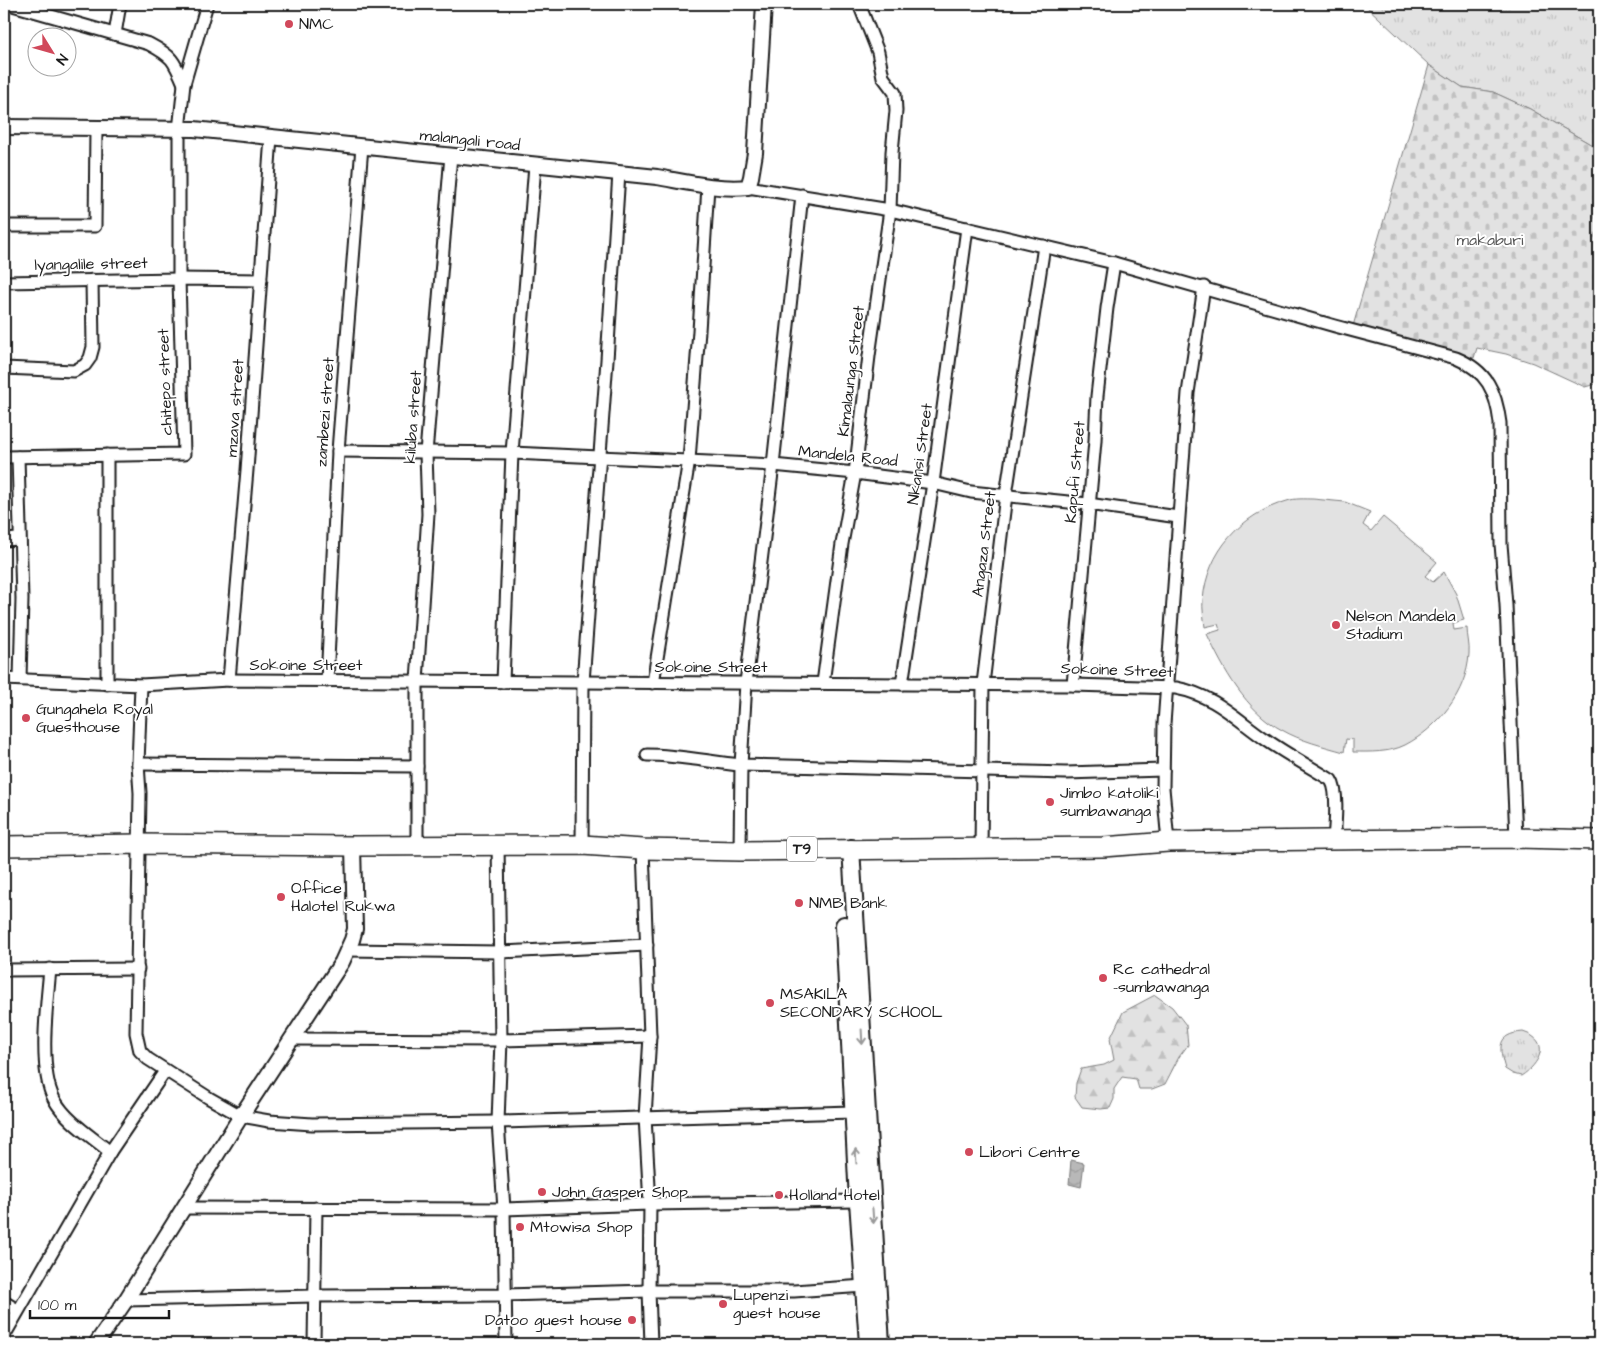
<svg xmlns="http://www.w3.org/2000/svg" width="1603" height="1348" viewBox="0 0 1603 1348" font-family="'Architects Daughter',sans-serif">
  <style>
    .grass { fill: url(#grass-tufts); stroke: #7f7f7f }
    .forest { fill: url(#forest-firs); stroke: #7f7f7f }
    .cemetery { fill: url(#cemetery-stones); stroke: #7f7f7f }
    .garden { fill: #e2e2e2; stroke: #7f7f7f }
    .water { fill: url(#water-waves); stroke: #7a7a7a }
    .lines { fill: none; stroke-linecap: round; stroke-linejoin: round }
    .minor-casing { stroke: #1c1c1c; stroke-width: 15 }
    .tertiary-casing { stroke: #1c1c1c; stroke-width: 18 }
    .secondary-casing { stroke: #1c1c1c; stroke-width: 20 }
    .trunk-casing { stroke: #1c1c1c; stroke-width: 22 }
    .minor { stroke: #fff; stroke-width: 11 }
    .tertiary { stroke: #fff; stroke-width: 14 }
    .secondary { stroke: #fff; stroke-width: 16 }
    .trunk { stroke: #fff; stroke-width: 19 }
    .oneway { stroke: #999 }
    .poi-dot { fill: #d1495b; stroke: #fff; stroke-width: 2 }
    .labels { text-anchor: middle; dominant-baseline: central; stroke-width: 4; stroke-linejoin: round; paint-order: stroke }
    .shield { fill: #fff; stroke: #606060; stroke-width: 1 }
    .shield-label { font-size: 15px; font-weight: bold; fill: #1c1c1c }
    .poi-label { font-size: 16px; fill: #1c1c1c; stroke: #fff; text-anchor: start }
    .street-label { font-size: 16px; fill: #1c1c1c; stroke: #fff }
    .park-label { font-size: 16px; fill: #575757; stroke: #fff }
  </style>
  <defs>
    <pattern id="grass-tufts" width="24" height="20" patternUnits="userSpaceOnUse" patternTransform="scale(1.25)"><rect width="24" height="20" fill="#e2e2e2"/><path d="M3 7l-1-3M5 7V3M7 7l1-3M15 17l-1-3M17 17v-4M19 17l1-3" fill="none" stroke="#c1c1c1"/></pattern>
    <pattern id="forest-firs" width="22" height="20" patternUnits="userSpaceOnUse" patternTransform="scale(1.25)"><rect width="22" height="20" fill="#e2e2e2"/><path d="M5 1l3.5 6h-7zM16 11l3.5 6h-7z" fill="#c1c1c1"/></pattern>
    <pattern id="cemetery-stones" width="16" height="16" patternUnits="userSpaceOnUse" patternTransform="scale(1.25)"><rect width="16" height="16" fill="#e2e2e2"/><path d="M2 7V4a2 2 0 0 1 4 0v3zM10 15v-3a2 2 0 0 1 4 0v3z" fill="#c1c1c1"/></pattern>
    <pattern id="water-waves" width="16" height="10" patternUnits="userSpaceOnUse" patternTransform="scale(1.25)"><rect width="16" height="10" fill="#b8b8b8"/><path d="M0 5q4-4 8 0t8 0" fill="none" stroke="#9e9e9e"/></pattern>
  </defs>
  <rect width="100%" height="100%" fill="#fff"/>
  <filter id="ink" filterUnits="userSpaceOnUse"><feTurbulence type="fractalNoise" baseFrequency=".02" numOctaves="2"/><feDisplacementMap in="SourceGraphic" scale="10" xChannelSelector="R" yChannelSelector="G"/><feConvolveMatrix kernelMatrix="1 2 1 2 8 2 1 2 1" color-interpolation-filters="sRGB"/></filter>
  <g filter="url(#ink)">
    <g class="grass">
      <path d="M1364,4H1599V149L1530,109L1493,92L1462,87L1429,65Z"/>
      <path d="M1523,1032C1552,1041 1540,1064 1521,1076L1513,1074L1505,1069C1499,1048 1496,1034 1523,1032Z"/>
    </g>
    <path class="forest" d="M1155,995L1172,1007L1186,1025L1188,1045L1179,1057L1165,1084L1152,1089H1139L1136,1079L1122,1077L1114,1089V1099L1110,1108L1101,1109L1082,1107L1075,1097L1076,1083L1081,1069L1104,1065L1114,1060L1110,1039L1123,1012Z"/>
    <path class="cemetery" d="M1429,65L1462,87L1493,92L1530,109L1599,149V383L1585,387L1533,363L1506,354L1477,348L1474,358L1353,326Z"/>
    <path class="garden" d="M1313,499L1345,502L1370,512L1363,525L1371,531L1383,517L1437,562L1425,576L1433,582L1444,572L1456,594L1464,620L1453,623L1454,630L1467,628C1467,636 1470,646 1469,654C1467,692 1438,728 1405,745C1389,753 1370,752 1353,752V740L1346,739L1344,752C1323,746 1301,741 1282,730C1246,711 1223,669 1207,634L1220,630L1218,624L1205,627C1204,618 1202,608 1203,600C1207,552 1241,514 1287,501C1295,498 1305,499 1313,499Z"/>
    <path class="water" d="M1071,1160L1084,1163L1081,1187L1069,1184Z"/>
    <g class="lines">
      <g class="minor-casing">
        <g id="minor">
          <path d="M9,4L149,44C172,56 174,60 184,84"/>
          <path d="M115,34L120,4"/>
          <path d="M748,187L890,210L1114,263L1335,326L1456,358C1487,371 1496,391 1500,423L1501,544L1506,605L1516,838"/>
          <path d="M4,226H95L96,129"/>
          <path d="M4,282L179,279L261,280"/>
          <path d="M4,368L74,371L85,365L90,358L93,347L92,280"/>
          <path d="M338,451L512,453L773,465L855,473L933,483L971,492L1088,504L1178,517"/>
          <path d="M107,455V684"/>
          <path d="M4,457L184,454L179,279V130L184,84L207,4"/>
          <path d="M18,457L22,599L20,679"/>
          <path d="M4,540L19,539"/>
          <path d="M4,679L141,685L229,680L1073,685L1176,688C1214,695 1235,718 1265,739C1286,754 1309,766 1331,780C1339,792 1335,825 1334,841"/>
          <path d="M229,680L247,470L271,137"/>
          <path d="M327,681L338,451L362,146"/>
          <path d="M503,682L512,453L535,165"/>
          <path d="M653,683L689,460L699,331L708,186"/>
          <path d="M823,683L842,544L855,473L869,356L890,210L892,152L896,111L895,93L883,77L878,52L859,4"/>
          <path d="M902,684L933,483L967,228"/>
          <path d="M141,685L138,764L140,793L136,1033L140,1051L148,1059L209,1098L241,1116L269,1121L312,1124L498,1122L853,1112"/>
          <path d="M1073,685L1095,441L1097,396L1107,308L1114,263"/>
          <path d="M647,755C678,755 710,762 741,765L1066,773L1163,770"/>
          <path d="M138,764L417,766"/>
          <path d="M1168,842L1163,788L1164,724L1188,393L1204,287"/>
          <path d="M498,845L501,1040L498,1122L504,1209L506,1344"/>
          <path d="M582,845L583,682L607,360L619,173"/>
          <path d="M417,846V681L428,514L426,453L451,155"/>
          <path d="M981,848L983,684L1006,495L1044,246"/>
          <path d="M643,849L650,1036L645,1117L650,1204L649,1291L651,1344"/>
          <path d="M740,851L741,765L746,683L773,465L802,195"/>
          <path d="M346,950L500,952L647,945"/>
          <path d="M50,969C47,1003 38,1069 54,1099C66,1121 91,1136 110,1152"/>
          <path d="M4,970L138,969"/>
          <path d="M292,1039L501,1040L650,1036"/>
          <path d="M184,1208L504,1209L650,1204L858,1201"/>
          <path d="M126,1300L314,1296L505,1295L649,1291H794L864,1286"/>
          <path d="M4,1302L17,1310"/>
          <path d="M4,1336L110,1152L165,1071"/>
          <path d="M314,1344L316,1208"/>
        </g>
      </g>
      <g class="tertiary-casing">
        <g id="tertiary">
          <path d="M4,127L194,129L657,177C686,182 717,190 748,187L751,177L755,153L764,4"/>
          <path d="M96,1344L126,1300L241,1116L342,962L352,940L355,929L353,846"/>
        </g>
      </g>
      <g class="secondary-casing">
        <g id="secondary">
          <path d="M851,848L881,1344"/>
          <path d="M844,925L858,1201L868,1344"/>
        </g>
      </g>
      <g class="trunk-casing">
        <path id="trunk" d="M4,846L140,844L353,846L582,845L643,849L740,851L1103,847L1168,842L1326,840L1516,838L1599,840"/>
      </g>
      <use href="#minor" class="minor"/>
      <use href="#tertiary" class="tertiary"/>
      <use href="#secondary" class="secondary"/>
      <use href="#trunk" class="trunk"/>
    </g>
    <defs><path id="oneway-shaft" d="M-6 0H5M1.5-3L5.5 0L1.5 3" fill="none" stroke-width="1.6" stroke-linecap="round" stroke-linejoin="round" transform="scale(1.25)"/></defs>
    <g class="oneway">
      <use href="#oneway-shaft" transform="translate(862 1037) rotate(87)"/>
      <use href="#oneway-shaft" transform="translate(856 1156) rotate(-93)"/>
      <use href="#oneway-shaft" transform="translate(873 1216) rotate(86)"/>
    </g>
  </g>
  <g class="poi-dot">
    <circle cx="289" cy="24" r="5"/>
    <circle cx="1336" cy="625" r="5"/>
    <circle cx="26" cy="718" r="5"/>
    <circle cx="1050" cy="802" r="5"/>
    <circle cx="281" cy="897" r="5"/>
    <circle cx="799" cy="903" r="5"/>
    <circle cx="1103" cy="978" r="5"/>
    <circle cx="770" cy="1003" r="5"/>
    <circle cx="969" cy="1152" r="5"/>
    <circle cx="542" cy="1192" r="5"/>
    <circle cx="779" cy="1195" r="5"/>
    <circle cx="520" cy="1227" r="5"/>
    <circle cx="723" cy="1304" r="5"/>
    <circle cx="632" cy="1320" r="5"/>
  </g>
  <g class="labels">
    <rect class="shield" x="787" y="836.5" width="30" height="25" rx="4"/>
    <g class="shield-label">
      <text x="802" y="849">T9</text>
    </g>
    <g class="poi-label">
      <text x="299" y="24">NMC</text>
      <text x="1346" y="616">Nelson Mandela<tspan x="1346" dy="18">Stadium</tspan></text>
      <text x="36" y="709">Gungahela Royal<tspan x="36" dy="18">Guesthouse</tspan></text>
      <text x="1060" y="793">Jimbo katoliki<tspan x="1060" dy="18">sumbawanga</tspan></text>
      <text x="291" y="888">Office<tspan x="291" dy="18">Halotel Rukwa</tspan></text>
      <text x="809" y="903">NMB Bank</text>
      <text x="1113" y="969">Rc cathedral<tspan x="1113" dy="18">-sumbawanga</tspan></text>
      <text x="780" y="994">MSAKILA<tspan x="780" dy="18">SECONDARY SCHOOL</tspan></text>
      <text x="979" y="1152">Libori Centre</text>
      <text x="552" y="1192">John Gasper Shop</text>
      <text x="789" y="1195">Holland Hotel</text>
      <text x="530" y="1227">Mtowisa Shop</text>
      <text x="733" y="1295">Lupenzi<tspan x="733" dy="18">guest house</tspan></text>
      <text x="622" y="1320" text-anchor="end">Datoo guest house</text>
    </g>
    <g class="street-label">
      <text transform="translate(470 140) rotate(6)">malangali road</text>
      <text transform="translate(91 264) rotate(-1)">lyangalile street</text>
      <text transform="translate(851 371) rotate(-83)">Kimalaunga Street</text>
      <text transform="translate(165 382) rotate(-92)">chitepo street</text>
      <text transform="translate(235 408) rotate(-86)">mzava street</text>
      <text transform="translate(325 412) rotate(-86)">zambezi street</text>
      <text transform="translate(413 417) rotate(-86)">kiluba street</text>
      <text transform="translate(920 454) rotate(-82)">Nkansi Street</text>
      <text transform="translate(848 456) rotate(6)">Mandela Road</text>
      <text transform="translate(1075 472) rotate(-85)">Kapufi Street</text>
      <text transform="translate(984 544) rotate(-83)">Angaza Street</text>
      <text x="306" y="665">Sokoine Street</text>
      <text x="711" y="667">Sokoine Street</text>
      <text transform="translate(1117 670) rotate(2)">Sokoine Street</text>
    </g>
    <g class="park-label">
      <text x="1490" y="240">makaburi</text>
    </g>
  </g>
  <rect width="1603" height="1348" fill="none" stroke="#fff" stroke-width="20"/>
  <rect x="10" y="10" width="1583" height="1328" fill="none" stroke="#1c1c1c" stroke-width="2" filter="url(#ink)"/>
  <g transform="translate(52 52) rotate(127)"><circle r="24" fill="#ffffff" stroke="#a4a4a4"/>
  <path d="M0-4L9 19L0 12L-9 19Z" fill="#d1495b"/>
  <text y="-8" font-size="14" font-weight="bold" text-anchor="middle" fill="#1c1c1c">N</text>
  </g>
  <path d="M30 1310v8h139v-8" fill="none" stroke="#1c1c1c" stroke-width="2.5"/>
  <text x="38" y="1310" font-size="15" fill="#1c1c1c" stroke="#ffffff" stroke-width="4" paint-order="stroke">100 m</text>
</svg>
